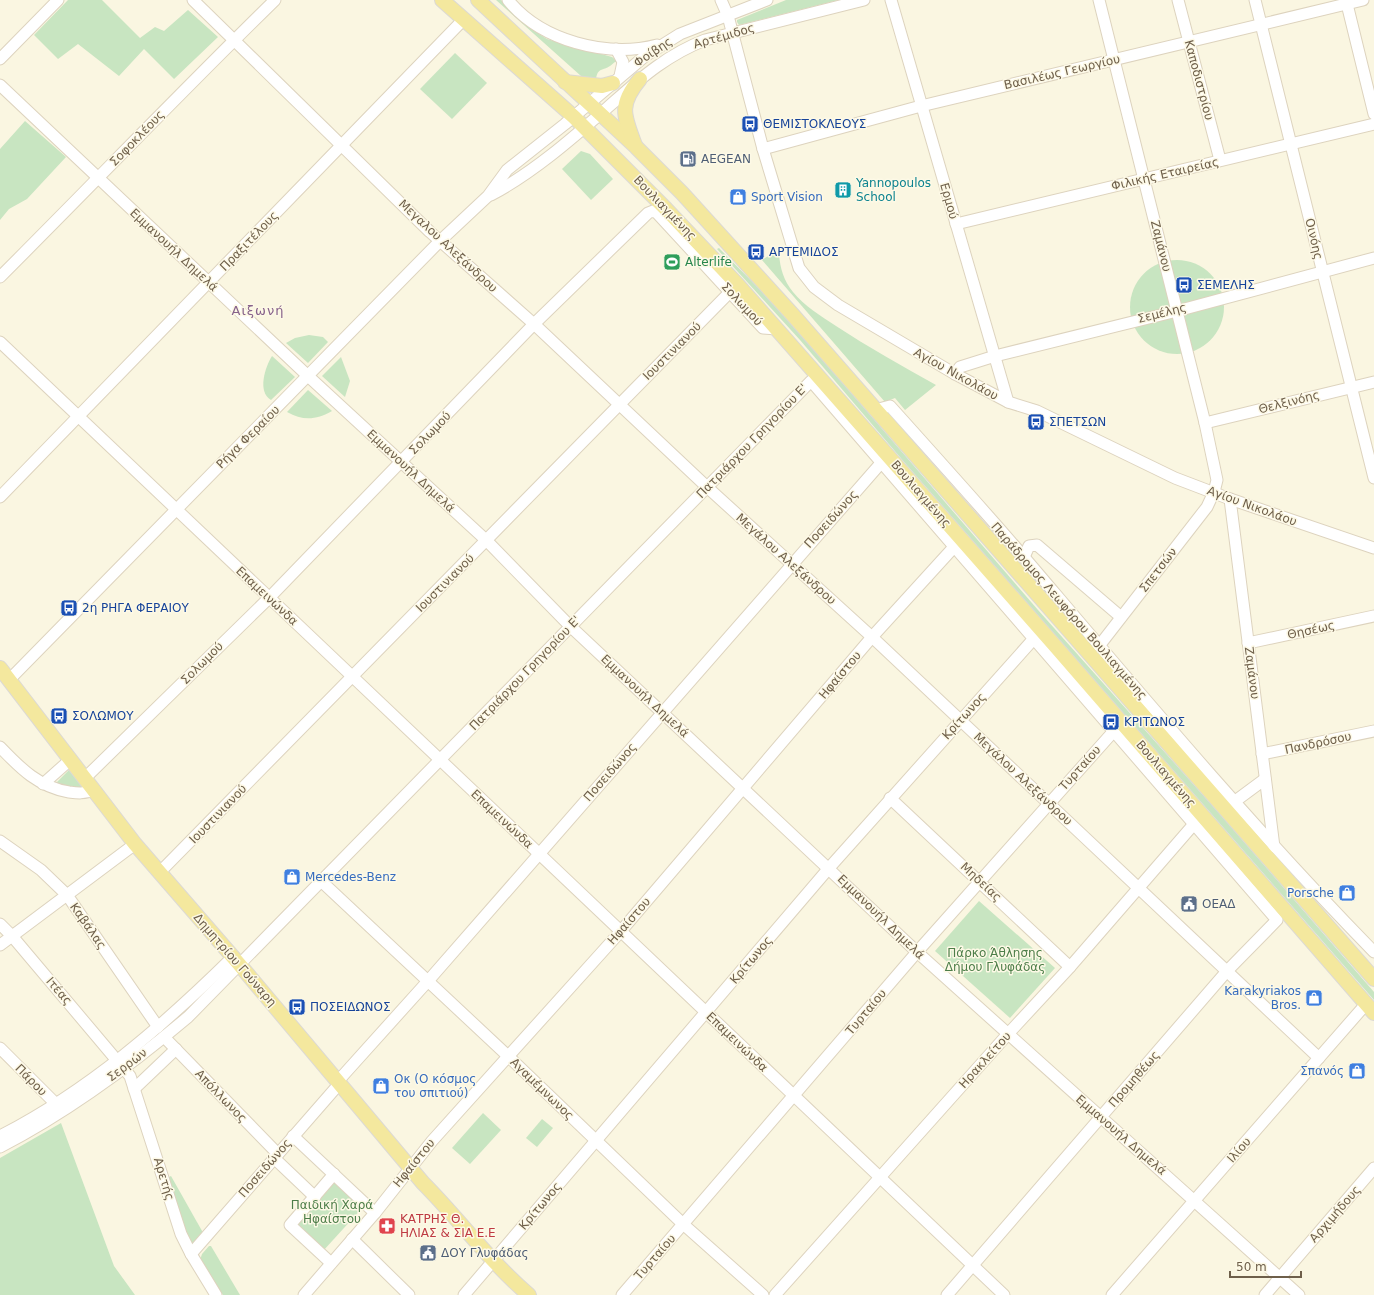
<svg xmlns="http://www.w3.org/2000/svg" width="1374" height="1295" viewBox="0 0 1374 1295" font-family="'DejaVu Sans',sans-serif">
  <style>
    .green { fill: #c8e5c1 }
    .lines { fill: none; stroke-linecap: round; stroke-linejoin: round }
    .minor-casing { stroke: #ddd3be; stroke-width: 13 }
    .major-casing { stroke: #dcd9d4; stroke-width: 16 }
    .minor { stroke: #fff; stroke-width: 11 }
    .major { stroke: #f4e89e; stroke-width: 14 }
    .labels { text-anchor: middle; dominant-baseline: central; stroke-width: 3; stroke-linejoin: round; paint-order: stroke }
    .street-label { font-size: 12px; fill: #6e5f4a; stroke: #fdf9e6 }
    .transit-label { font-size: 12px; fill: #164399; stroke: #fdf9e6; text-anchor: start }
    .service-label { font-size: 12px; fill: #4e5e75; stroke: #fdf9e6; text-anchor: start }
    .culture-label { font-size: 12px; fill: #0d838f; stroke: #fdf9e6; text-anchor: start }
    .shop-label { font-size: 12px; fill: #366cbe; stroke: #fdf9e6; text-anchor: start }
    .leisure-label { font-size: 12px; fill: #27864d; stroke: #fdf9e6; text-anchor: start }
    .park-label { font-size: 12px; fill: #4d7e49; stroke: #fdf9e6 }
    .health-label { font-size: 12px; fill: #be3a42; stroke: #fdf9e6; text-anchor: start }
    .neighbourhood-label { font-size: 13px; letter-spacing: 1px; fill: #87628b; stroke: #fdf9e6 }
  </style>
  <rect width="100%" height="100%" fill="#faf6e1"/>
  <g class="green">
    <path d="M68,0H102L140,38L155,27L164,31L188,10L218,37L174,79L144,49L119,76L78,44L58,59L34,35Z"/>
    <path d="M496,0H501L530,28L547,39L612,57L618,62H615C613,63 612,65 610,66C603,71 598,67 596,79L581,76Z"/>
    <path d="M786,0H839L739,25L737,22V20Z"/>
    <path d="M455,53L487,83L452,119L420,89Z"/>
    <path d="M25,121L66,157L27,199L9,209L0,220V149Z"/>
    <path d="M581,151L590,154L613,179L591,200L562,169Z"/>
    <path d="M719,248L778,308L1038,610L1218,812L1374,992V1000L905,463L800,340L717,249Z"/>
    <path d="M779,249C779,265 783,280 793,292C804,306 821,316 836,326C868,347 902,366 936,385L905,410L895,398L885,402L762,260Z"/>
    <circle cx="1177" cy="307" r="47"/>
    <path d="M309,335L323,337L328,342L308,363L286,343L295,338Z"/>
    <path d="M272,356L295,377L271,400C257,392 265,367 272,356Z"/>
    <path d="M341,357L350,381L345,397L322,376Z"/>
    <path d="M308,390L332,411C316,420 303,421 287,412Z"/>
    <path d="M69,770L84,788L73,787L56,783Z"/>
    <path d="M979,901L1055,968L1010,1018L935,951Z"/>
    <path d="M483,1113L501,1130L470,1164L452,1148Z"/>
    <path d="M542,1119L553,1128L537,1147L526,1138Z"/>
    <path d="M61,1123L114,1266L135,1295H0V1158Z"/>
    <path d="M171,1176L206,1238L198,1247L190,1244L167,1178Z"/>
    <path d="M333,1179L364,1206L323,1251L295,1226Z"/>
    <path d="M209,1246H211L240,1295H223L200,1260L202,1254Z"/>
  </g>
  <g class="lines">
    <g class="minor-casing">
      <g id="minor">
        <path d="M193,0L430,232L534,324L707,487L872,637L1319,1058"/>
        <path d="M508,0C541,41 607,58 657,45"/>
        <path d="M721,0L728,16L763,149L799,268L814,287L838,305L955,374L1008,402L1037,411L1175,478L1230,499L1374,548"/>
        <path d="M891,0L1008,402"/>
        <path d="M1178,0L1220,160"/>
        <path d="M1255,0L1374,478"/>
        <path d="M1346,0L1374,114"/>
        <path d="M616,49L623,62L620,76"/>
        <path d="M0,59L58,0"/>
        <path d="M0,85L308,376L487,541L570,626L917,952L1299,1295"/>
        <path d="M763,149L921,106L1363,0"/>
        <path d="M491,195C536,171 576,135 615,101C643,76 669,54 705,40L864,0"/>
        <path d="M956,224L1374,124"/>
        <path d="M0,277C92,185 182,91 275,0"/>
        <path d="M0,342L1004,1295"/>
        <path d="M955,374L960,367L995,356L1177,311L1374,258"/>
        <path d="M875,410L890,406C935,456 980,506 1024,557C1138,691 1251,826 1374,952"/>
        <path d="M1205,423L1374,382"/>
        <path d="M0,497L464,19"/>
        <path d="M1230,499L1274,847"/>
        <path d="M1024,557L1029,546L1037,545L1121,617"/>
        <path d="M1248,643L1374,616"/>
        <path d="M1099,646L1207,507L1214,492L1217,480L1205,423L1099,0"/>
        <path d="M9,680L440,241L488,196L507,170L565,124L645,56L680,34L767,0"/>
        <path d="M0,747C21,769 39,787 69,792C77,793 85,794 93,790"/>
        <path d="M1262,754L1374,731"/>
        <path d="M84,779L269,598L534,324L648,213L653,211L657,213L763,328L777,329"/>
        <path d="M43,784L70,760"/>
        <path d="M890,798L1070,967"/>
        <path d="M1234,802L1265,779"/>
        <path d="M0,841L41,870L67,895L158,1027"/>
        <path d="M159,873L730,292"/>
        <path d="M321,881L509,1057L683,1224L763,1295"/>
        <path d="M0,924L12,936L130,1076L181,1234L191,1254L216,1295"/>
        <path d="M0,945L135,844"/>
        <path d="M164,1037L278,1154"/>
        <path d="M0,1048L56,1104L60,1110"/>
        <path d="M338,1081L428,981L881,463"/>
        <path d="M134,1089L176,1049"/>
        <path d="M0,1136C88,1091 163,1026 233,957"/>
        <path d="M293,1136L375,1213"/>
        <path d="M0,1147C68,1112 130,1066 188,1017L811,381L1277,920L1227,971L947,1295"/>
        <path d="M274,1158L315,1197"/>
        <path d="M352,1239L409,1295"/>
        <path d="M191,1254L340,1083"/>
        <path d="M331,1263L290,1225L334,1174"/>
        <path d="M304,1295L375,1213L432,1141L621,931L872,637L954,547"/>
        <path d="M464,1295L829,868L1038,634"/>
        <path d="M622,1295L917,952L1113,732"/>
        <path d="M775,1295L1007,1035L1070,967L1194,824"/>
        <path d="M1112,1295L1366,1004"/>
        <path d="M1265,1295L1374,1168"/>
      </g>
    </g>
    <g class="major-casing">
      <g id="major">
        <path d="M442,0L574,117L666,209L738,285L1056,647L1374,1013"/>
        <path d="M478,0L636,147L682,193L792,314L1374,979"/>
        <path d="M565,82L602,86L613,83"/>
        <path d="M635,145C624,116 618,105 640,79"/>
        <path d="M0,668L135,844L239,964L423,1183C459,1219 490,1262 529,1295"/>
      </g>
    </g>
    <use href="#minor" class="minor"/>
    <use href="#major" class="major"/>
  </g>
  <defs>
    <g id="bus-square" transform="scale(0.9)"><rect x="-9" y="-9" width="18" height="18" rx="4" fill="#1a4fb4" stroke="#fdf9e6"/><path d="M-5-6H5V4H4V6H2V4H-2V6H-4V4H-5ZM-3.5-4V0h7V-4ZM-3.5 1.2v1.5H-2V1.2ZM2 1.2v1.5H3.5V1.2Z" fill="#fff"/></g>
    <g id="fuel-square" transform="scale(0.9)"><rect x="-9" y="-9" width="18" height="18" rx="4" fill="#5c6f8a" stroke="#fdf9e6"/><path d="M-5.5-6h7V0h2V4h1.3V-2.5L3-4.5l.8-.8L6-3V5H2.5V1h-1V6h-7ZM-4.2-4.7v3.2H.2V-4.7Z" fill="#fff"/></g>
    <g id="building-square" transform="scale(0.9)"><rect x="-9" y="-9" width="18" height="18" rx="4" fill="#0f9aa8" stroke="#fdf9e6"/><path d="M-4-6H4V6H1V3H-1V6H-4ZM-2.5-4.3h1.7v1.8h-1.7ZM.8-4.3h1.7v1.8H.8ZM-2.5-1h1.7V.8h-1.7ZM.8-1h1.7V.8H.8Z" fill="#fff"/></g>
    <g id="shop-square" transform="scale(0.9)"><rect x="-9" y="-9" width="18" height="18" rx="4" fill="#3f7fe0" stroke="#fdf9e6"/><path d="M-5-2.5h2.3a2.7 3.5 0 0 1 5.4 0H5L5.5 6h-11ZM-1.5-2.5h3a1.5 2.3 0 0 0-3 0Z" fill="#fff"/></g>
    <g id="stadium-square" transform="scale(0.9)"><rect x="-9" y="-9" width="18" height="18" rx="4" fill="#2e9e5b" stroke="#fdf9e6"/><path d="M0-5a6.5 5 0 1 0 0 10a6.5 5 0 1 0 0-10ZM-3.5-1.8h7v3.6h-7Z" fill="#fff"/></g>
    <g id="civic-square" transform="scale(0.9)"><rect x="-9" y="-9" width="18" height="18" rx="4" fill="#5c6f8a" stroke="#fdf9e6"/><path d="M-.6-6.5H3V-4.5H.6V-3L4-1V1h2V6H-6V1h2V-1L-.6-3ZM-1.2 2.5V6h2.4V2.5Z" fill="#fff"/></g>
    <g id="pharmacy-square" transform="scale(0.9)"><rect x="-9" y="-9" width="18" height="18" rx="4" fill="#e0444e" stroke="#fdf9e6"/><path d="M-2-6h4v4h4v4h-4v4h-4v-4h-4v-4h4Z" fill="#fff"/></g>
  </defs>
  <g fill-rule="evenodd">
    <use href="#bus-square" x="750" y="124"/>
    <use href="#fuel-square" x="688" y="159"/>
    <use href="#building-square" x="843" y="190"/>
    <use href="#shop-square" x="738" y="197"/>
    <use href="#bus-square" x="756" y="252"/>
    <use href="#stadium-square" x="672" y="262"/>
    <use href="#bus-square" x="1184" y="285"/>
    <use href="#bus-square" x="1036" y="422"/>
    <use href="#bus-square" x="69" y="608"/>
    <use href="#bus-square" x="59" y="716"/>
    <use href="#bus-square" x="1111" y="722"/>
    <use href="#shop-square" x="292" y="877"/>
    <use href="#shop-square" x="1347" y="893"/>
    <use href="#civic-square" x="1189" y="904"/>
    <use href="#shop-square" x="1314" y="998"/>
    <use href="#bus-square" x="297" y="1007"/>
    <use href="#shop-square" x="1357" y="1071"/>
    <use href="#shop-square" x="381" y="1086"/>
    <use href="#pharmacy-square" x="387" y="1226"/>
    <use href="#civic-square" x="428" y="1253"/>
  </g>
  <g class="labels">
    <g class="street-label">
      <text transform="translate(724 36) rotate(-16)">Αρτέμιδος</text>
      <text transform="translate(653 52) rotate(-34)">Φοίβης</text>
      <text transform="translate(1062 72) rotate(-13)">Βασιλέως Γεωργίου</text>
      <text transform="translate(1199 80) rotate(75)">Καποδιστρίου</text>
      <text transform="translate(137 138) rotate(-46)">Σοφοκλέους</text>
      <text transform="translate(1165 174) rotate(-13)">Φιλικής Εταιρείας</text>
      <text transform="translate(949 201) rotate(74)">Ερμού</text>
      <text transform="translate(665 208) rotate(46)">Βουλιαγμένης</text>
      <text transform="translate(1314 239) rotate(77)">Οινόης</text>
      <text transform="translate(249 241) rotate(-46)">Πραξιτέλους</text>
      <text transform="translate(448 246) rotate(43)">Μεγαλου Αλεξάνδρου</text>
      <text transform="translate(1161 246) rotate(76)">Ζαμάνου</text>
      <text transform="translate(174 250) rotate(43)">Εμμανουήλ Δημελά</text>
      <text transform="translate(742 304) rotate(47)">Σολωμού</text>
      <text transform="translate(1162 313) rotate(-14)">Σεμέλης</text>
      <text transform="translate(672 351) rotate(-45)">Ιουστινιανού</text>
      <text transform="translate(956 374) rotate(29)">Αγίου Νικολάου</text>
      <text transform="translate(1289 402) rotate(-14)">Θελξινόης</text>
      <text transform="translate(430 433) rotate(-46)">Σολωμού</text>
      <text transform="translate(248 437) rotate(-45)">Ρήγα Φεραίου</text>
      <text transform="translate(752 441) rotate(-46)">Πατριάρχου Γρηγορίου E'</text>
      <text transform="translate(411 471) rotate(43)">Εμμανουήλ Δημελά</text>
      <text transform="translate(921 494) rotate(49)">Βουλιαγμένης</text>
      <text transform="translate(1252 506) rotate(20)">Αγίου Νικολάου</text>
      <text transform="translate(831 519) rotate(-48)">Ποσειδώνος</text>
      <text transform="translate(786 559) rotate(42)">Μεγάλου Αλεξάνδρου</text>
      <text transform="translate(1158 570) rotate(-52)">Σπετσών</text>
      <text transform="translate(445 583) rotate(-45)">Ιουστινιανού</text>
      <text transform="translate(267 596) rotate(43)">Επαμεινώνδα</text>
      <text transform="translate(1069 611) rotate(49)">Παράδρομος Λεωφόρου Βουλιαγμένης</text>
      <text transform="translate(1311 630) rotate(-12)">Θησέως</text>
      <text transform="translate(202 663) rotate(-45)">Σολωμού</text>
      <text transform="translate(525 673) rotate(-46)">Πατριάρχου Γρηγορίου E'</text>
      <text transform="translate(1252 673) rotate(83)">Ζαμάνου</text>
      <text transform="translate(840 675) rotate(-50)">Ηφαίστου</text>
      <text transform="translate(645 696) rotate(43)">Εμμανουήλ Δημελά</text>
      <text transform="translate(964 716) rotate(-48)">Κρίτωνος</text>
      <text transform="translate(1318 743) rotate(-12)">Πανδρόσου</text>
      <text transform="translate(1080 768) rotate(-48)">Τυρταίου</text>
      <text transform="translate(610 772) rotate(-49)">Ποσειδώνος</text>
      <text transform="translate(1166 774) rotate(49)">Βουλιαγμένης</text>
      <text transform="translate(1023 779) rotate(43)">Μεγάλου Αλεξάνδρου</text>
      <text transform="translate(218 814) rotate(-46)">Ιουστινιανού</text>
      <text transform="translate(502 819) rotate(43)">Επαμεινώνδα</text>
      <text transform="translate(981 882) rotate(43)">Μηδείας</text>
      <text transform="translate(881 917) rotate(44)">Εμμανουήλ Δημελά</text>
      <text transform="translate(629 921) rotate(-49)">Ηφαίστου</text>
      <text transform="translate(88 926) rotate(55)">Καβάλας</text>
      <text transform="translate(235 960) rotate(49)">Δημητρίου Γούναρη</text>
      <text transform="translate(751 960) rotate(-50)">Κρίτωνος</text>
      <text transform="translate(59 991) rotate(49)">Ιτέας</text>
      <text transform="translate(866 1012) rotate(-50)">Τυρταίου</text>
      <text transform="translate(737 1042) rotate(44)">Επαμεινώνδα</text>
      <text transform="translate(985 1060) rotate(-48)">Ηρακλείτου</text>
      <text transform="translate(127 1065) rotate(-37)">Σερρών</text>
      <text transform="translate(1134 1079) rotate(-49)">Προμηθέως</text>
      <text transform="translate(31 1080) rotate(45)">Πάρου</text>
      <text transform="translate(542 1089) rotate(44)">Αγαμέμνωνος</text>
      <text transform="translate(221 1096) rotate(46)">Απόλλωνος</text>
      <text transform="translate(1121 1135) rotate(41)">Εμμανουήλ Δημελά</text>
      <text transform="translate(1239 1150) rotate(-49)">Ιλίου</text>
      <text transform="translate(414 1163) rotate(-51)">Ηφαίστου</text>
      <text transform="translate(265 1168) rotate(-49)">Ποσειδώνος</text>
      <text transform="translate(164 1179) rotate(73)">Αρετής</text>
      <text transform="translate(540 1206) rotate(-50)">Κρίτωνος</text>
      <text transform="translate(1335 1214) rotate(-49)">Αρχιμήδους</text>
      <text transform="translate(655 1257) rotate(-49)">Τυρταίου</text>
    </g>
    <g class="transit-label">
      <text x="763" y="124">ΘΕΜΙΣΤΟΚΛΕΟΥΣ</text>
      <text x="769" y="252">ΑΡΤΕΜΙΔΟΣ</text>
      <text x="1197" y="285">ΣΕΜΕΛΗΣ</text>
      <text x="1049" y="422">ΣΠΕΤΣΩΝ</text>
      <text x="82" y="608">2η ΡΗΓΑ ΦΕΡΑΙΟΥ</text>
      <text x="72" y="716">ΣΟΛΩΜΟΥ</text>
      <text x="1124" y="722">ΚΡΙΤΩΝΟΣ</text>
      <text x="310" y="1007">ΠΟΣΕΙΔΩΝΟΣ</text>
    </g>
    <g class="service-label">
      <text x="701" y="159">AEGEAN</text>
      <text x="1202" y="904">ΟΕΑΔ</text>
      <text x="441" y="1253">ΔΟΥ Γλυφάδας</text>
    </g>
    <g class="culture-label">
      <text x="856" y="183">Yannopoulos<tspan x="856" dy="14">School</tspan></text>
    </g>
    <g class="shop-label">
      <text x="751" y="197">Sport Vision</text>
      <text x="305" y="877">Mercedes-Benz</text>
      <text x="1334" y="893" text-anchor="end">Porsche</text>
      <text x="1301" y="991" text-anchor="end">Karakyriakos<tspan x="1301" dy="14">Bros.</tspan></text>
      <text x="1344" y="1071" text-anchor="end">Σπανός</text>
      <text x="394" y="1079">Οκ (Ο κόσμος<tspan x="394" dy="14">του σπιτιού)</tspan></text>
    </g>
    <g class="leisure-label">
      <text x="685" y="262">Alterlife</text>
    </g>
    <g class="park-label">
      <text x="995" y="953">Πάρκο Άθλησης<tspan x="995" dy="14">Δήμου Γλυφάδας</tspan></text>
      <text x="332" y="1205">Παιδική Χαρά<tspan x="332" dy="14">Ηφαίστου</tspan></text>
    </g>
    <g class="health-label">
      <text x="400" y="1219">ΚΑΤΡΗΣ Θ.<tspan x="400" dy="14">ΗΛΙΑΣ &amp; ΣΙΑ Ε.Ε</tspan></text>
    </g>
    <g class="neighbourhood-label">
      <text x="258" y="310">Αιξωνή</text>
    </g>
  </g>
  <path d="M1230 1271v6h71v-6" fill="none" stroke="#6e5f4a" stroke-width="2"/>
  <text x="1236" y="1271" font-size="12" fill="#6e5f4a" stroke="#fdf9e6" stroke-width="3" paint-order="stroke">50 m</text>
</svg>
